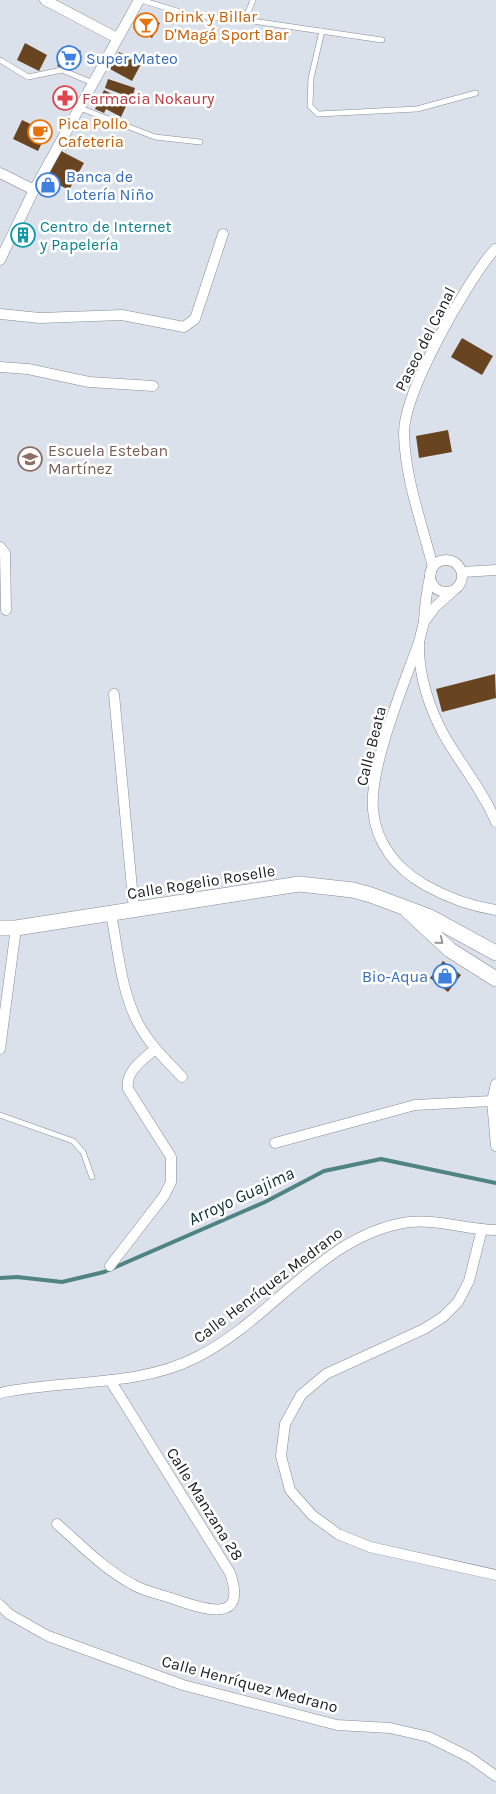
<svg xmlns="http://www.w3.org/2000/svg" width="496" height="1794" viewBox="0 0 496 1794" font-family="Karla,sans-serif">
  <style>
    .lines { fill: none; stroke-linecap: round; stroke-linejoin: round }
    .stream { stroke: #508384; stroke-width: 4 }
    .building { fill: #694420 }
    .lane-casing { stroke: #868d96; stroke-width: 6 }
    .street-casing { stroke: #868d96; stroke-width: 11 }
    .secondary-casing { stroke: #868d96; stroke-width: 16 }
    .lane { stroke: #fff; stroke-width: 5 }
    .street { stroke: #fff; stroke-width: 10 }
    .secondary { stroke: #fff; stroke-width: 15 }
    .oneway { stroke: #98999a }
    .labels { text-anchor: middle; dominant-baseline: central; stroke-width: 5; stroke-linejoin: round; paint-order: stroke }
    .food-label { font-size: 16px; fill: #c56008; stroke: #fff; text-anchor: start }
    .shop-label { font-size: 16px; fill: #366cbe; stroke: #fff; text-anchor: start }
    .health-label { font-size: 16px; fill: #be3a42; stroke: #fff; text-anchor: start }
    .culture-label { font-size: 16px; fill: #0d838f; stroke: #fff; text-anchor: start }
    .street-label { font-size: 16px; fill: #191c1f; stroke: #fff }
    .education-label { font-size: 16px; fill: #785e54; stroke: #fff; text-anchor: start }
    .water-label { font-size: 18px; font-style: italic; fill: #0c3132; stroke: #fff }
  </style>
  <rect width="100%" height="100%" fill="#dae1eb"/>
  <g class="lines">
    <path class="stream" d="M0,1278L17,1277L62,1282L104,1272L265,1202L324,1171L381,1159L496,1183"/>
  </g>
  <g class="building">
    <path d="M141,13L160,23L152,38L133,28Z"/>
    <path d="M25,43L47,55L39,71L17,60Z"/>
    <path d="M68,45L81,51L70,72L57,66Z"/>
    <path d="M119,52L141,64L132,81L110,69Z"/>
    <path d="M108,79L135,88L132,98L105,88Z"/>
    <path d="M104,90L128,102L121,117L106,109L104,113L95,109Z"/>
    <path d="M22,120L47,132L38,151L13,139Z"/>
    <path d="M61,151L84,163L69,190L46,178Z"/>
    <path d="M20,228L30,233L26,243L16,238Z"/>
    <path d="M462,338L493,356L482,375L451,357Z"/>
    <path d="M448,430L452,452L419,458L416,436Z"/>
    <path d="M495,674L496,698L442,712L436,689Z"/>
    <path d="M443,961L461,975L448,992L430,978Z"/>
  </g>
  <g class="lines">
    <g class="lane-casing">
      <g id="lane">
        <path d="M141,0L190,15L245,20L253,0"/>
        <path d="M245,20L382,40"/>
        <path d="M322,31L311,78L310,106L318,114L417,109L476,93"/>
        <path d="M0,60L28,77L62,70L93,83"/>
        <path d="M80,108L155,137L200,142"/>
        <path d="M0,1115L73,1141L83,1152L92,1177"/>
      </g>
    </g>
    <g class="street-casing">
      <g id="street">
        <path d="M45,0L117,38"/>
        <path d="M0,173L34,190"/>
        <path d="M0,260L34,190L139,0"/>
        <path d="M0,314L40,318L122,315L184,327L195,319L223,234"/>
        <path d="M0,367L28,369L89,382L153,386"/>
        <path d="M0,547L5,553L6,610"/>
        <circle cx="446" cy="576" r="16"/>
        <path d="M433,567C422,524 405,478 404,434C403,393 467,281 495,249"/>
        <path d="M431,572C427,589 425,604 424,621C423,628 420,636 419,643C418,675 430,710 445,737C462,766 483,791 496,822"/>
        <path d="M462,572L496,570"/>
        <path d="M424,622L435,607L453,591"/>
        <path d="M419,642C404,684 369,767 373,810C376,844 397,869 425,885C448,898 470,906 496,910"/>
        <path d="M114,694L134,910"/>
        <path d="M111,914C118,949 121,991 138,1023C149,1044 166,1060 182,1077"/>
        <path d="M0,1049L16,928"/>
        <path d="M492,1101L496,1146"/>
        <path d="M275,1143L415,1105L492,1101L496,1084"/>
        <path d="M482,1229L469,1281L458,1302L443,1317L424,1329L326,1374L301,1395L285,1424L281,1456L290,1490L312,1515L338,1534L370,1547L496,1575"/>
        <path d="M110,1266L164,1196L171,1182V1157L128,1089C125,1071 143,1060 155,1049"/>
        <path d="M0,1393C64,1379 137,1388 197,1357C272,1320 323,1234 409,1222C439,1219 467,1230 496,1230"/>
        <path d="M57,1524C81,1545 104,1569 132,1584C143,1591 159,1594 171,1598C200,1608 249,1627 230,1573L110,1380"/>
        <path d="M0,1605L9,1614L48,1636L183,1685L337,1725L390,1728L429,1737L469,1757L496,1776"/>
      </g>
    </g>
    <g class="secondary-casing">
      <g id="secondary">
        <path d="M408,911L450,950L496,979"/>
        <path d="M0,928H16L299,884L353,890L371,895L430,917L496,953"/>
      </g>
    </g>
    <use href="#lane" class="lane"/>
    <use href="#street" class="street"/>
    <use href="#secondary" class="secondary"/>
  </g>
  <defs><path id="oneway-chevron" d="M-2-3.5L2.5 0L-2 3.5" fill="none" stroke-width="1.6" stroke-linecap="round" stroke-linejoin="round" transform="scale(1.25)"/></defs>
  <use class="oneway" href="#oneway-chevron" transform="translate(440 941) rotate(40)"/>
  <defs>
    <g id="bar-ring" transform="scale(1.25)"><circle r="9.5" fill="#fff" stroke="#e8710a" stroke-width="1.5"/><path d="M-6-5H6L.8 .8V4.5H3.5V6h-7V4.5H-.8V.8Z" fill="#e8710a"/></g>
    <g id="supermarket-ring" transform="scale(1.25)"><circle r="9.5" fill="#fff" stroke="#3f7fe0" stroke-width="1.5"/><path d="M-6-5.5h2.5l.6 2H6L4.5 2H-2.5L-4.4-4H-6ZM-1.5 3.2a1.3 1.3 0 1 0 .1 0ZM3 3.2a1.3 1.3 0 1 0 .1 0Z" fill="#3f7fe0"/></g>
    <g id="pharmacy-ring" transform="scale(1.25)"><circle r="9.5" fill="#fff" stroke="#e0444e" stroke-width="1.5"/><path d="M-2-6h4v4h4v4h-4v4h-4v-4h-4v-4h4Z" fill="#e0444e"/></g>
    <g id="cafe-ring" transform="scale(1.25)"><circle r="9.5" fill="#fff" stroke="#e8710a" stroke-width="1.5"/><path d="M-5.5-4.5H6V0H3Q3 3.5 0 3.5H-2.5Q-5.5 3.5-5.5 0ZM3-3.2v2h1.7v-2ZM-6 4.5H4V6H-6Z" fill="#e8710a"/></g>
    <g id="shop-ring" transform="scale(1.25)"><circle r="9.5" fill="#fff" stroke="#3f7fe0" stroke-width="1.5"/><path d="M-5-2.5h2.3a2.7 3.5 0 0 1 5.4 0H5L5.5 6h-11ZM-1.5-2.5h3a1.5 2.3 0 0 0-3 0Z" fill="#3f7fe0"/></g>
    <g id="building-ring" transform="scale(1.25)"><circle r="9.5" fill="#fff" stroke="#0f9aa8" stroke-width="1.5"/><path d="M-4-6H4V6H1V3H-1V6H-4ZM-2.5-4.3h1.7v1.8h-1.7ZM.8-4.3h1.7v1.8H.8ZM-2.5-1h1.7V.8h-1.7ZM.8-1h1.7V.8H.8Z" fill="#0f9aa8"/></g>
    <g id="school-ring" transform="scale(1.25)"><circle r="9.5" fill="#fff" stroke="#8d6e63" stroke-width="1.5"/><path d="M0-5L7-2L0 1L-7-2ZM-4 1L0 2.5L4 1V4Q0 6-4 4Z" fill="#8d6e63"/></g>
  </defs>
  <g fill-rule="evenodd">
    <use href="#bar-ring" x="146" y="25"/>
    <use href="#supermarket-ring" x="69" y="58"/>
    <use href="#pharmacy-ring" x="65" y="98"/>
    <use href="#cafe-ring" x="40" y="132"/>
    <use href="#shop-ring" x="48" y="185"/>
    <use href="#building-ring" x="23" y="235"/>
    <use href="#school-ring" x="30" y="459"/>
    <use href="#shop-ring" x="445" y="976"/>
  </g>
  <g class="labels">
    <g class="food-label">
      <text x="164" y="16">Drink y Billar<tspan x="164" dy="18">D'Magá Sport Bar</tspan></text>
      <text x="58" y="123">Pica Pollo<tspan x="58" dy="18">Cafeteria</tspan></text>
    </g>
    <g class="shop-label">
      <text x="86" y="58">Super Mateo</text>
      <text x="66" y="176">Banca de<tspan x="66" dy="18">Lotería Niño</tspan></text>
      <text x="428" y="976" text-anchor="end">Bio-Aqua</text>
    </g>
    <g class="health-label">
      <text x="82" y="98">Farmacia Nokaury</text>
    </g>
    <g class="culture-label">
      <text x="40" y="226">Centro de Internet<tspan x="40" dy="18">y Papelería</tspan></text>
    </g>
    <g class="street-label">
      <text transform="translate(425 339) rotate(-63)">Paseo del Canal</text>
      <text transform="translate(371 746) rotate(-76)">Calle Beata</text>
      <text transform="translate(201 882) rotate(-9)">Calle Rogelio Roselle</text>
      <text transform="translate(268 1285) rotate(-37)">Calle Henríquez Medrano</text>
      <text transform="translate(205 1504) rotate(58)">Calle Manzana 28</text>
      <text transform="translate(250 1684) rotate(15)">Calle Henríquez Medrano</text>
    </g>
    <g class="education-label">
      <text x="48" y="450">Escuela Esteban<tspan x="48" dy="18">Martínez</tspan></text>
    </g>
    <g class="water-label">
      <text transform="translate(241 1196) rotate(-25)">Arroyo Guajima</text>
    </g>
  </g>
</svg>
